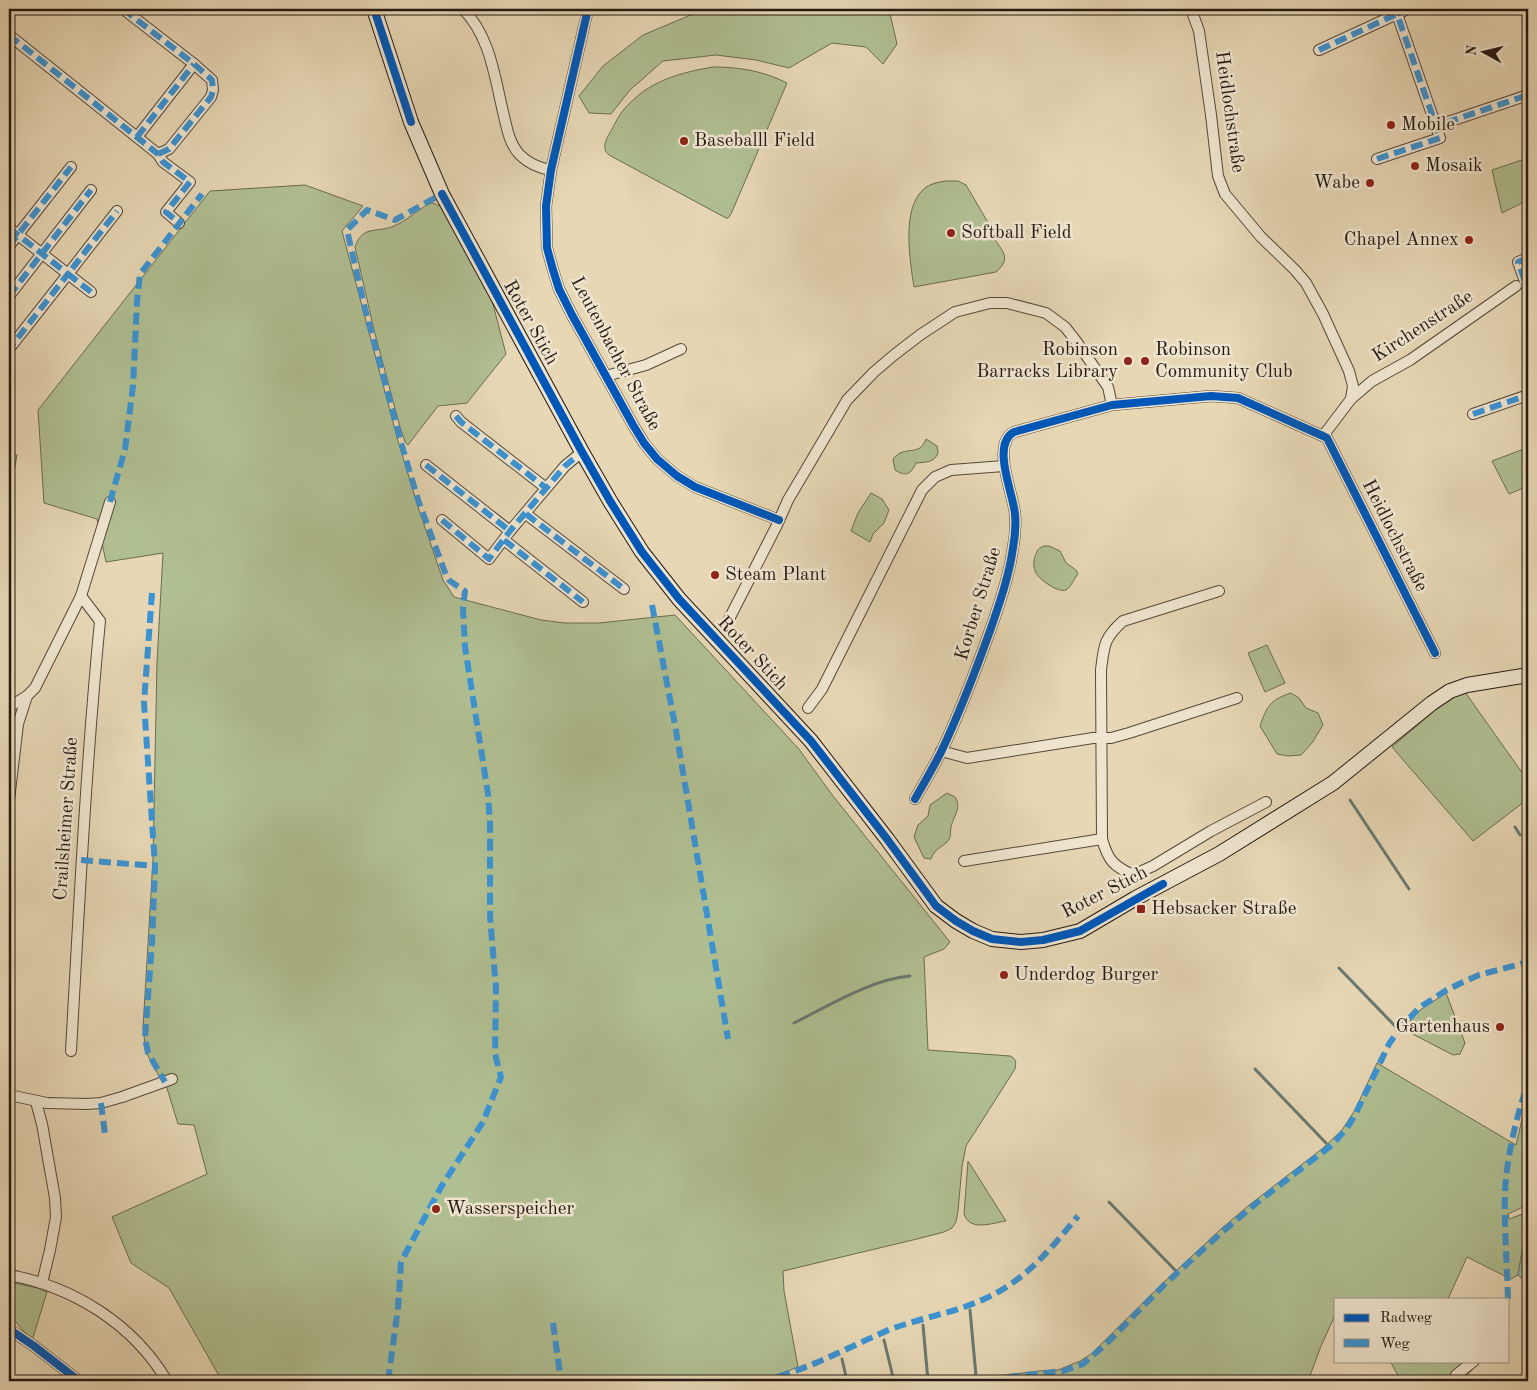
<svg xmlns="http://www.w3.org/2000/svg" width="1537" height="1390" viewBox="0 0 1537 1390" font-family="'Old Standard TT',serif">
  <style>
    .green { fill: #b0bf92; stroke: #6a6c52 }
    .water { fill: #97b9b0; stroke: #697971 }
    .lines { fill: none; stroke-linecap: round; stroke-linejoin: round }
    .stream { stroke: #697971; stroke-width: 3 }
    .street-casing { stroke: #55483b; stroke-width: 12 }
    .secondary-casing { stroke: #241912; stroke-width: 16 }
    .street { stroke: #efe5cf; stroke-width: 10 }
    .secondary { stroke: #efe5cf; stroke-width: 14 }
    .quiet { stroke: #3b93d3; stroke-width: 6; stroke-dasharray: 12 6; stroke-linecap: butt }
    .cycleway-casing { stroke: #efe5cf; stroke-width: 11 }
    .cycleway { stroke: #0057b8; stroke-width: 8 }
    .poi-dot { fill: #8f2418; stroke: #efe5cf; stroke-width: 2 }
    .labels { text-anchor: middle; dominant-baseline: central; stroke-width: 5; stroke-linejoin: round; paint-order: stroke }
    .street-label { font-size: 19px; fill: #241912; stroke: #efe5cf }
    .poi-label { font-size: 19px; fill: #241912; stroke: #efe5cf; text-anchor: start }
  </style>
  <rect width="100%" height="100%" fill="#e7d7b5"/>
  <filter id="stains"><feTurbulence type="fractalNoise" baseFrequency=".004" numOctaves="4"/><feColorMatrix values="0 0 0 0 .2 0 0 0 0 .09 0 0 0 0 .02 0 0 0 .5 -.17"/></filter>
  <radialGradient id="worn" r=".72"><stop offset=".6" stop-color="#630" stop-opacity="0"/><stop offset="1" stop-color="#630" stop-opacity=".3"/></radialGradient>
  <g class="green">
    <path d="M705,9H889L897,44L883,64L866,47L832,43L789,68L756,60L716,55L663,61L630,90L611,114L589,113L579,96L603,66L643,35Z"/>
    <path d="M713,67C740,67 763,71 787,83L731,214L728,218H726L609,155C601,149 606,139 611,131C616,121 621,111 630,103C652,80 683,72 713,67Z"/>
    <path d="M1528,158V200L1502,213L1492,170Z"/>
    <path d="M946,181H958L966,185L993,231C993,247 1017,254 996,272L914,287C910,261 901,208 924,189C929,184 938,182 946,181Z"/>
    <path d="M305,185L363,206L342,231L398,441L419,510L443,580L454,597L541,620L565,623H599L675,615L798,748L833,796L950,942L944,949L924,957L928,1050L1010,1056C1017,1059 1016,1063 1015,1069L966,1146L962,1167L958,1211L956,1222L952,1228L944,1232L917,1239L783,1271L784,1291L798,1367L774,1376L745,1381H222L169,1288L131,1263L112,1217L207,1174L194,1125L178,1124L166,1085L160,1078L146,1052L143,1028L153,859L157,662L163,553L106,562L97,519L44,503L38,410L210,191Z"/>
    <path d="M431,203L436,204L443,208L490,293L506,354L467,403L438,406L408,445L405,442L400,427L374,330L355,247C357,241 360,235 367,232C375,229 385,230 394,226C407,221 418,209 431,203Z"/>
    <path d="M926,439L937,446L938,453C934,463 926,462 916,463C911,474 906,477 895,470L893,459C905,444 919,458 926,439Z"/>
    <path d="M1524,449L1528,457V486L1509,494L1492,461Z"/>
    <path d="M9,454L17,455L9,501Z"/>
    <path d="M871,493L882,499L889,510L884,523L873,534L870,542L851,531L858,513Z"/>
    <path d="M1044,546H1049L1060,551L1066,563L1076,570L1078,574C1074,579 1071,587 1066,590C1058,593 1040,580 1036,573C1033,567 1033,560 1036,554C1038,549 1039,548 1044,546Z"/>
    <path d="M1267,645L1285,683L1265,692L1248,653Z"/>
    <path d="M1465,692L1528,781V799L1473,841L1392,747L1448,699Z"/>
    <path d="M1291,693L1299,698L1306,708L1318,713L1323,725L1312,743L1301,755L1288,756L1277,754L1260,726C1267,706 1270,700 1291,693Z"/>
    <path d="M947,793L955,797C962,808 954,815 951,827C950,832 952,837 947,842C941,848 934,849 931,859L924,858L914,837L918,825L928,816L930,805Z"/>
    <path d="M1446,993L1465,1043L1460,1054L1453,1055L1403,1029L1420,1010Z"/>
    <path d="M1377,1063L1516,1145L1528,1094V1207H1523L1508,1214L1509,1219L1528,1212V1220L1526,1228L1518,1275L1511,1279L1467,1257L1448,1299H1336V1313L1321,1346L1308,1381H956L1039,1371L1058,1370L1080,1361L1091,1354L1161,1285L1221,1229L1248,1206L1323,1148L1342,1130L1355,1110Z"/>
    <path d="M968,1161L1006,1221C992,1223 970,1232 964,1214Z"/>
    <path d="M9,1282L38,1288L47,1292L32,1341L9,1314Z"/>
    <path d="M1390,1361H1481L1461,1381H1401Z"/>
  </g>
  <path class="water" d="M1528,1220V1285L1518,1275L1526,1228Z"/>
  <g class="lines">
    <g class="stream">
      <path d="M1350,800L1409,889"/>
      <path d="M1515,827L1520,835"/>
      <path d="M1339,968L1396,1027"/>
      <path d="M794,1023C828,1006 872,979 910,976"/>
      <path d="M1255,1069L1326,1143"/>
      <path d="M1109,1202L1175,1270"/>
      <path d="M970,1310L976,1376"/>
      <path d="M923,1325L928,1381"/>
      <path d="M884,1340L894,1381"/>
      <path d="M842,1359L847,1381"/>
    </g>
    <g class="street-casing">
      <g id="street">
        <path d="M123,9L194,64L212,80L213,90L211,97L169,149L158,154"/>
        <path d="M463,9C491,37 495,80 504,116C507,129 510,145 520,155C529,164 539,168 551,170"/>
        <path d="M588,9L551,170L546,206L547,248L553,270L559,289L572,315L633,425L644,443L657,459L677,476L695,487L779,520"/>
        <path d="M1191,9L1199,31L1211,115L1218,176L1225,194L1261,237L1295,270L1306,283L1323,314L1349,371L1353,386L1351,399L1323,436"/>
        <path d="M1408,9L1397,14L1436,126"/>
        <path d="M9,35L158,154L163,162L190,182L166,212L179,223"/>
        <path d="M1319,50L1397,14"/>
        <path d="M137,137L194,64"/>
        <path d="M1377,159L1440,138L1436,126L1528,95"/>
        <path d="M9,228L68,274L9,349"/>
        <path d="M9,246L71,167"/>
        <path d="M1528,258L1518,262L1528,290"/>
        <path d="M91,292L68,274L117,211"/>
        <path d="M9,296L91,190"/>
        <path d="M606,376L646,365L681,349"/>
        <path d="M1351,399L1372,381L1410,360L1516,286"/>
        <path d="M1473,414L1528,395"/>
        <path d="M456,416L461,422L546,488"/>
        <path d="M426,465L510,531"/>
        <path d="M526,514L624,589"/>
        <path d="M442,520L489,559L510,531L565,466L582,452"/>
        <path d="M504,540L583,602"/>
        <path d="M1219,591L1123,621C1104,638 1104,645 1101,670L1102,839C1108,860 1113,866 1133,875L1153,866L1211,831L1266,802"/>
        <path d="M726,625L777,525L788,500L847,400L874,372L894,355L920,335L955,312L990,303H1007L1046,313L1065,327L1076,341L1108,387L1112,405"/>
        <path d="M9,707L27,696"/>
        <path d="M808,708L822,689L922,490L935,477L951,470L1004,466"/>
        <path d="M941,751L967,758L1093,738H1111L1129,733L1237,698"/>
        <path d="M915,799C924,783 933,768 941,752C960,712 976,670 991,628C1000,602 1009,576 1013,548C1015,537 1016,525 1015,514C1013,493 991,444 1014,432L1112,405L1211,396L1238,398L1323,436L1327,438L1435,653"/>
        <path d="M9,800L18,724L27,696L35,688L81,596L110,502"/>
        <path d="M964,861L1102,839"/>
        <path d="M71,1051C79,908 86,764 100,621L81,596"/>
        <path d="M9,1095L47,1103L87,1104L101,1103L122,1097L172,1079"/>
        <path d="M36,1102L42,1124L55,1198L56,1217L50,1250L42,1283"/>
        <path d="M9,1275C74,1287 133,1324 167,1381"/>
        <path d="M9,1329L34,1346L79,1381"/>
        <path d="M1454,1381L1456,1375L1474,1361"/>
      </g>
    </g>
    <g class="secondary-casing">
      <path id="secondary" d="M374,9L411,122L442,194L582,452L610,501L642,552L679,599L811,741L887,839L936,906L956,921L973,931L992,939L1021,942L1043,940L1080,931L1136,898L1219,854L1333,783L1432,703L1450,691L1467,685L1528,675"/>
    </g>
    <use href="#street" class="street"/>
    <use href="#secondary" class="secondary"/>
    <g class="quiet">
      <path d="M123,9L194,64L212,80L213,90L211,97L169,149L158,154"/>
      <path d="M1408,9L1397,14L1436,126"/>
      <path d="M9,35L158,154L163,162L190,182L166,212L179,223"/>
      <path d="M1319,50L1397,14"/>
      <path d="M137,137L194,64"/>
      <path d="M1377,159L1440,138L1436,126L1528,95"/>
      <path d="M9,228L68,274L9,349"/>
      <path d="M9,246L71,167"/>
      <path d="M1528,258L1518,262L1528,290"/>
      <path d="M91,292L68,274L117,211"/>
      <path d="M9,296L91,190"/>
      <path d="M1473,414L1528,395"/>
      <path d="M456,416L461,422L546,488"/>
      <path d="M426,465L510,531"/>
      <path d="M110,502L125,449L133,386L137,302L140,274L202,194"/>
      <path d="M526,514L624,589"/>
      <path d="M442,520L489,559L510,531L565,466L582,452"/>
      <path d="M504,540L583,602"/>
      <path d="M152,593L144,703L155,866L152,943L145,1038L148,1053L165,1082"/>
      <path d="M652,605L675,725L728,1039"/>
      <path d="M81,860L155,866"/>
      <path d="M101,1103L105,1134"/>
      <path d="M1508,1299C1507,1263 1504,1227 1505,1192C1507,1155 1516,1118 1528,1083"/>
      <path d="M553,1323L561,1381"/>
      <path d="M388,1381L398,1308L401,1262L441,1187L483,1122L501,1077L495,1054L496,988L490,916V823L488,794L465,647L463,608L465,591L450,581L446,575L418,500L402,446L365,309L347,230L367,210L395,220L442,194"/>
      <path d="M761,1381C807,1371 848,1347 891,1329C921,1318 953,1313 982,1300C1024,1282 1049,1251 1078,1216"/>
      <path d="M972,1381L1063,1371L1083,1364L1106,1344L1164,1285L1221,1233L1259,1201L1332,1145L1347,1128L1355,1115L1389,1044L1400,1028L1419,1008L1445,991L1461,983L1479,975L1528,962"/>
    </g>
    <g class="cycleway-casing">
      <g id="cycleway">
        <path d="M374,9L411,122"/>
        <path d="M588,9L551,170L546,206L547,248L553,270L559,289L572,315L633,425L644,443L657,459L677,476L695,487L779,520"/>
        <path d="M442,194L582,452L610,501L642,552L679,599L811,741L887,839L936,906L956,921L973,931L992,939L1021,942L1043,940L1080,931L1163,884"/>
        <path d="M915,799C924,783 933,768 941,752C960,712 976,670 991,628C1000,602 1009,576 1013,548C1015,537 1016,525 1015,514C1013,493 991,444 1014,432L1112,405L1211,396L1238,398L1323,436L1327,438L1435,653"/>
        <path d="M9,1329L34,1346L79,1381"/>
      </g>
    </g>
    <use href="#cycleway" class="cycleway"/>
  </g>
  <g class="poi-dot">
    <circle cx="1391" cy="125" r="5"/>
    <circle cx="684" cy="141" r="5"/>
    <circle cx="1415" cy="166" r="5"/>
    <circle cx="1370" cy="183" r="5"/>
    <circle cx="951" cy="233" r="5"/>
    <circle cx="1469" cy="240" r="5"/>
    <circle cx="1128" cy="361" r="5"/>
    <circle cx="1145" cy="361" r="5"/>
    <circle cx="715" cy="575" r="5"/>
    <rect x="1136" y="904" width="10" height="10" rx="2.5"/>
    <circle cx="1004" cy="975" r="5"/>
    <circle cx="1500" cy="1027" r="5"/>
    <circle cx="436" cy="1209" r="5"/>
  </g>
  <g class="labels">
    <g class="street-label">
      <text transform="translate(1229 112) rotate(82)">Heidlochstraße</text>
      <text transform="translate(530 323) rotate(61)">Roter Stich</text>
      <text transform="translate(1423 327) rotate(-33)">Kirchenstraße</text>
      <text transform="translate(615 354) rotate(62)">Leutenbacher Straße</text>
      <text transform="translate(1394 536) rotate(63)">Heidlochstraße</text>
      <text transform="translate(979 604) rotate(-73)">Korber Straße</text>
      <text transform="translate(752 654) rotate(47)">Roter Stich</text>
      <text transform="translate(67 819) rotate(-86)">Crailsheimer Straße</text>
      <text transform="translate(1105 893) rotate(-27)">Roter Stich</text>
    </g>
    <g class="poi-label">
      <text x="1401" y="125">Mobile</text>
      <text x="694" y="141">Baseballl Field</text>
      <text x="1425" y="166">Mosaik</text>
      <text x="1360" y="183" text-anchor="end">Wabe</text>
      <text x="961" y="233">Softball Field</text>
      <text x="1459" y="240" text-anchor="end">Chapel Annex</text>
      <text x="1118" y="350" text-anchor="end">Robinson<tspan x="1118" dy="22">Barracks Library</tspan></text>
      <text x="1155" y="350">Robinson<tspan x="1155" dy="22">Community Club</tspan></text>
      <text x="725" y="575">Steam Plant</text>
      <text x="1151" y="909">Hebsacker Straße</text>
      <text x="1014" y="975">Underdog Burger</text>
      <text x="1490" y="1027" text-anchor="end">Gartenhaus</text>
      <text x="446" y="1209">Wasserspeicher</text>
    </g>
  </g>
  <rect width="1537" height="1390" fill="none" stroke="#e7d7b5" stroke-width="30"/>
  <rect x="10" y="10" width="1517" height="1370" fill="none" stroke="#241912" stroke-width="2.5"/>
  <rect x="15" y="15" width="1507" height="1360" fill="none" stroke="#241912"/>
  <rect x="1334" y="1298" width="175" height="65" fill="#efe5cf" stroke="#9e9383"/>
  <rect x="1344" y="1314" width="25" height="8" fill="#0057b8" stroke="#9e9383"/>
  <text x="1380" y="1322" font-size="15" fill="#241912">Radweg</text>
  <rect x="1344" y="1339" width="25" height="8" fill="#3b93d3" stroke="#9e9383"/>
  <text x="1380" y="1348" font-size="15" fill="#241912">Weg</text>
  <g transform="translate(1484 52) rotate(278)" stroke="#efe5cf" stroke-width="4" paint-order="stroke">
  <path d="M0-4L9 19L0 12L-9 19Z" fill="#241912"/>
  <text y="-8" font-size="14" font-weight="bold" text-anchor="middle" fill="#241912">N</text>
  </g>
  <rect width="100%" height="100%" filter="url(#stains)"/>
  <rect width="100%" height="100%" fill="url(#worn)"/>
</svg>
